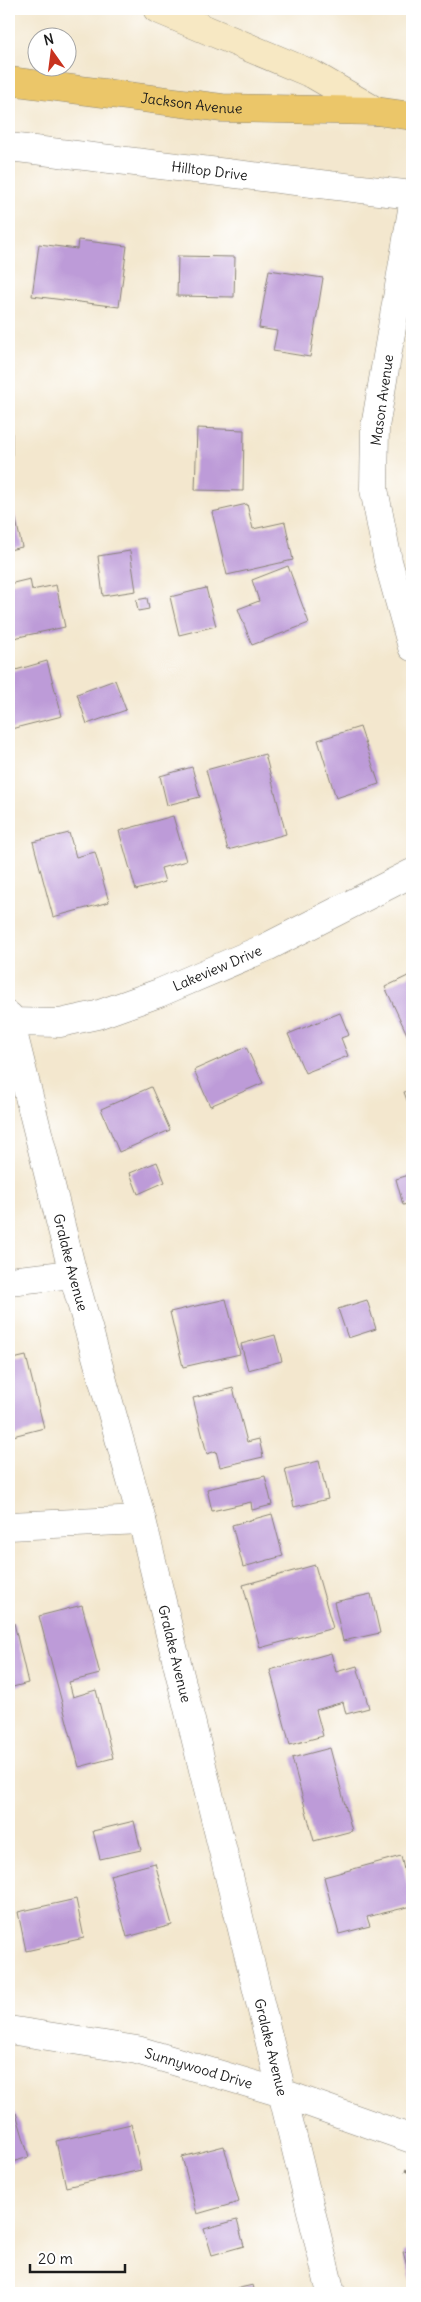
<svg xmlns="http://www.w3.org/2000/svg" width="421" height="2302" viewBox="0 0 421 2302" font-family="Delius,sans-serif">
  <style>
    .building { fill: #bd9bd8 }
    .lines { fill: none; stroke-linecap: round; stroke-linejoin: round }
    .street-casing { stroke: #888275; stroke-width: 29 }
    .secondary-casing { stroke: #888275; stroke-width: 29 }
    .primary-casing { stroke: #888275; stroke-width: 29 }
    .path { stroke: #888275; stroke-width: 3; stroke-dasharray: 4 4; stroke-linecap: butt }
    .street { stroke: #fff; stroke-width: 28 }
    .secondary { stroke: #f7e8c3; stroke-width: 28 }
    .primary { stroke: #ebc669; stroke-width: 28 }
    .labels { text-anchor: middle; dominant-baseline: central; stroke-width: 4.5; stroke-linejoin: round; paint-order: stroke }
    .street-label { font-size: 14px; fill: #1c1c1c; stroke: #fff }
  </style>
  <rect width="100%" height="100%" fill="#fff"/>
  <filter id="ink" filterUnits="userSpaceOnUse"><feTurbulence type="fractalNoise" baseFrequency=".02" numOctaves="2"/><feDisplacementMap in="SourceGraphic" scale="10" xChannelSelector="R" yChannelSelector="G"/><feConvolveMatrix kernelMatrix="1 2 1 2 8 2 1 2 1" color-interpolation-filters="sRGB"/></filter>
  <filter id="wash" filterUnits="userSpaceOnUse"><feTurbulence type="fractalNoise" baseFrequency=".0096" numOctaves="4" result="noise"/><feDisplacementMap in="SourceGraphic" scale="20" xChannelSelector="R" yChannelSelector="G"/><feGaussianBlur stdDeviation="1.12" result="paint"/><feColorMatrix in="noise" values="0 0 0 0 0 0 0 0 0 0 0 0 0 0 0 0 0 1.4 0 .05"/><feComposite in="paint" operator="in"/></filter>
  <g filter="url(#wash)">
    <rect width="100%" height="100%" fill="#f3e7ce"/>
    <g id="blocks">
      <g class="building">
        <path d="M78,240L127,246L119,307L32,296L39,244L77,249Z"/>
        <path d="M178,256L235,257L234,297L177,296Z"/>
        <path d="M269,270L323,278L310,357L273,351L277,331L259,328Z"/>
        <rect x="9" y="399" width="3" height="59"/>
        <path d="M197,428L244,430L243,491L195,490Z"/>
        <path d="M9,489L22,547L9,550Z"/>
        <path d="M247,504L253,529L285,522L293,560L227,575L212,512Z"/>
        <path d="M130,551L136,591L103,596L98,556Z"/>
        <path d="M288,566L309,623L252,645L238,609L259,601L252,580Z"/>
        <path d="M30,579L32,590L56,585L65,627L9,639V584Z"/>
        <path d="M206,588L216,626L179,635L170,597Z"/>
        <path d="M147,598L149,609L138,611L136,600Z"/>
        <path d="M47,661L62,716L11,729L9,719V672Z"/>
        <path d="M115,680L126,710L87,724L77,694Z"/>
        <path d="M360,727L379,784L336,798L318,740Z"/>
        <path d="M265,754L286,834L228,850L206,770Z"/>
        <path d="M192,767L200,797L167,805L160,776Z"/>
        <path d="M173,816L186,861L161,868L165,882L136,890L119,831Z"/>
        <path d="M69,833L76,857L95,852L109,902L53,917L33,842Z"/>
        <path d="M412,974V1045L385,987Z"/>
        <path d="M340,1013L349,1035L341,1038L348,1056L305,1073L288,1034Z"/>
        <path d="M246,1047L263,1083L210,1106L194,1070Z"/>
        <path d="M151,1087L170,1130L119,1152L101,1109Z"/>
        <path d="M412,1090V1114L404,1092Z"/>
        <path d="M157,1162L165,1182L138,1194L130,1173Z"/>
        <path d="M412,1174V1203L403,1205L396,1179Z"/>
        <path d="M226,1299L240,1354L183,1367L170,1312Z"/>
        <path d="M367,1300L376,1329L348,1338L338,1309Z"/>
        <path d="M275,1335L282,1361L248,1370L241,1344Z"/>
        <path d="M26,1356L44,1428L9,1437V1360Z"/>
        <path d="M233,1388L247,1442L259,1439L263,1457L220,1467L216,1451L207,1454L193,1398Z"/>
        <path d="M319,1461L328,1499L294,1507L285,1469Z"/>
        <path d="M265,1476L272,1505L252,1510L251,1502L212,1511L207,1489Z"/>
        <path d="M272,1514L283,1556L243,1567L232,1525Z"/>
        <path d="M315,1565L333,1628L260,1648L243,1585Z"/>
        <path d="M371,1594L380,1633L343,1641L334,1602Z"/>
        <path d="M82,1605L100,1674L69,1682L73,1697L96,1690L113,1758L79,1767L39,1616Z"/>
        <path d="M14,1623L28,1683L9,1688V1624Z"/>
        <path d="M331,1653L336,1672L357,1666L369,1708L346,1714L343,1702L316,1710L323,1736L290,1745L270,1670Z"/>
        <path d="M330,1748L352,1831L314,1841L292,1758Z"/>
        <path d="M134,1821L141,1850L100,1859L93,1831Z"/>
        <path d="M401,1856L412,1906L367,1917L370,1926L339,1934L324,1877Z"/>
        <path d="M155,1863L172,1925L127,1937L110,1875Z"/>
        <path d="M76,1899L84,1938L26,1951L18,1912Z"/>
        <path d="M16,2113L29,2157L9,2163V2115Z"/>
        <path d="M131,2124L141,2170L66,2187L56,2141Z"/>
        <path d="M224,2146L239,2202L197,2214L182,2157Z"/>
        <path d="M237,2220L244,2246L212,2255L204,2229Z"/>
        <path d="M412,2250V2284L403,2252Z"/>
        <path d="M253,2285L255,2293H221V2292Z"/>
      </g>
    </g>
  </g>
  <g filter="url(#ink)">
    <use href="#blocks" fill-opacity="0" stroke="#888275" stroke-width="1"/>
    <g class="lines">
      <g class="street-casing">
        <g id="street">
          <path id="s1" d="M9,147L412,195"/>
          <path d="M412,210L375,427L374,489L388,561L412,647"/>
          <path id="s2" d="M9,1016L73,1274L142,1520L331,2293"/>
          <path id="s3" d="M9,1022L60,1023L97,1015L159,993L267,947L412,873"/>
          <path d="M9,1281L73,1274"/>
          <path d="M9,1526L142,1520"/>
          <path id="s4" d="M9,2030L137,2050L282,2093L412,2139"/>
        </g>
      </g>
      <g class="secondary-casing">
        <path id="secondary" d="M157,9L312,74L376,111"/>
      </g>
      <g class="primary-casing">
        <g id="primary">
          <path id="s5" d="M9,81L222,108L376,111L412,116"/>
        </g>
      </g>
      <path class="path" d="M405,2170L412,2173"/>
      <use href="#street" class="street"/>
      <use href="#secondary" class="secondary"/>
      <use href="#primary" class="primary"/>
    </g>
  </g>
  <g class="labels">
    <g class="street-label">
      <text stroke="none"><textPath href="#s5" startOffset="184">Jackson Avenue</textPath></text>
      <text stroke="none"><textPath href="#s1" startOffset="202">Hilltop Drive</textPath></text>
      <text transform="translate(382 400) rotate(-82)">Mason Avenue</text>
      <text stroke="none"><textPath href="#s3" startOffset="218">Lakeview Drive</textPath></text>
      <text stroke="none"><textPath href="#s2" startOffset="254">Gralake Avenue</textPath></text>
      <text stroke="none"><textPath href="#s2" startOffset="659">Gralake Avenue</textPath></text>
      <text stroke="none"><textPath href="#s2" startOffset="1064">Gralake Avenue</textPath></text>
      <text stroke="none"><textPath href="#s4" startOffset="194">Sunnywood Drive</textPath></text>
    </g>
  </g>
  <rect width="421" height="2302" fill="none" stroke="#fff" stroke-width="30"/>
  <g transform="translate(52 52) rotate(346)"><circle r="24" fill="#ffffff" stroke="#a4a4a4"/>
  <path d="M0-4L9 19L0 12L-9 19Z" fill="#c8321e"/>
  <text y="-8" font-size="14" font-weight="bold" text-anchor="middle" fill="#1c1c1c">N</text>
  </g>
  <path d="M30 2264v8h95v-8" fill="none" stroke="#1c1c1c" stroke-width="2.5"/>
  <text x="38" y="2264" font-size="15" fill="#1c1c1c" stroke="#ffffff" stroke-width="4" paint-order="stroke">20 m</text>
</svg>
